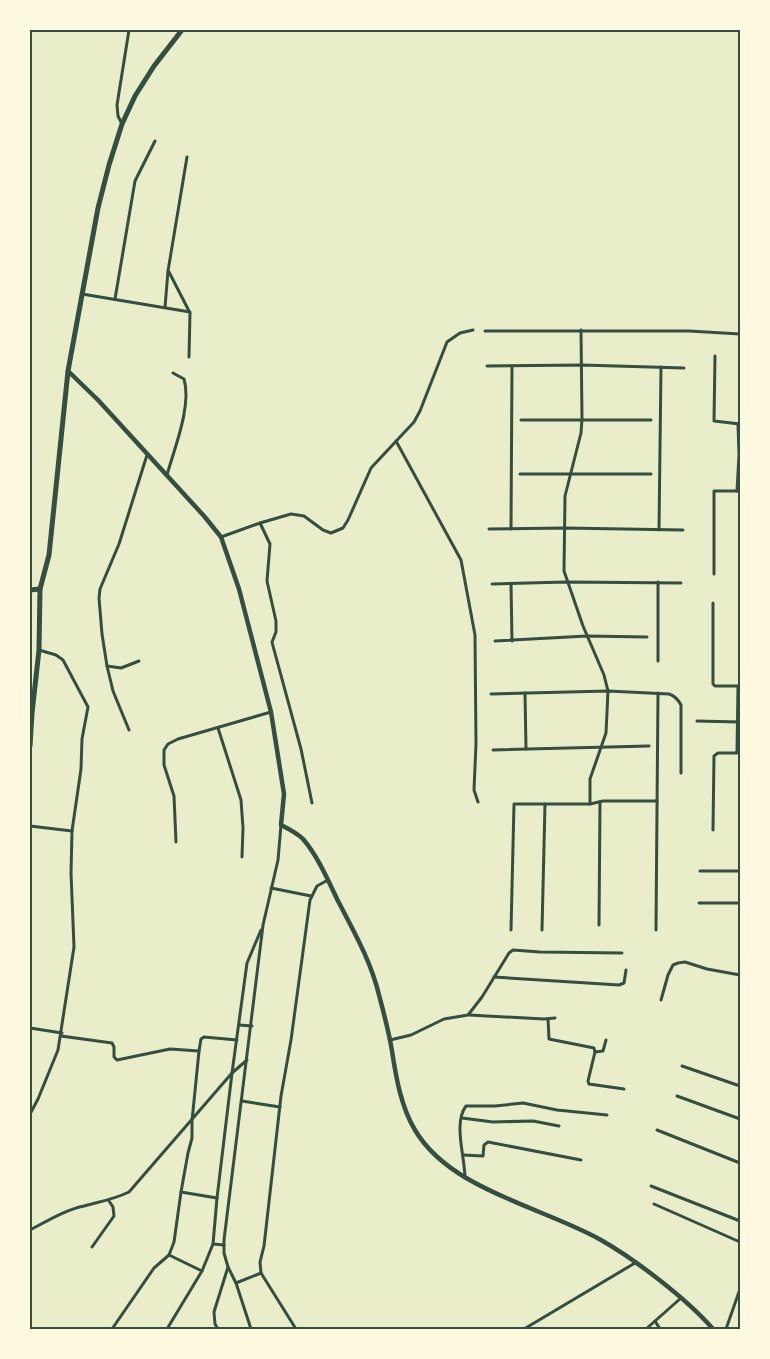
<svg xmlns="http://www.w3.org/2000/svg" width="770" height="1359" viewBox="0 0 770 1359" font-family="'Roboto Condensed',sans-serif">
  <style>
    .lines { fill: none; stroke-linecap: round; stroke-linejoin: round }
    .minor { stroke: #344e41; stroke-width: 3 }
    .secondary { stroke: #344e41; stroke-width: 4.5 }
    .primary { stroke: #344e41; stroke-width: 5 }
    .trunk { stroke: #344e41; stroke-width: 5 }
    .neatline { fill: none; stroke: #344e41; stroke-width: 2 }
  </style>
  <rect width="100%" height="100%" fill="#e9edc9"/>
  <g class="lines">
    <g class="minor">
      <path d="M122,124L118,116L117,105L129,30"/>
      <path d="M169,272L189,311"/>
      <path d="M82,294L190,312L189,357"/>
      <path d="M115,299L135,181L155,141"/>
      <path d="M165,307L168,271L187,157"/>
      <path d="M581,330L582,419L581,433L565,496L564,571L583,626L604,675L608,691L606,733L590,779V804"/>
      <path d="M485,331H689L740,334"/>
      <path d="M715,356L714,421L740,424"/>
      <path d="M487,366L582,365L684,368"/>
      <path d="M521,420H651"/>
      <path d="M396,441L461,560L475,635L476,744L474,790L478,802"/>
      <path d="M520,474H651"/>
      <path d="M167,475C174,449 192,406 184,379L173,373"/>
      <path d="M737,491L739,455L738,424"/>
      <path d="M260,523L270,544L267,581L276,621V632L272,642L273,646L301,749L312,803"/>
      <path d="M489,529L565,528L683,530"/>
      <path d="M511,529L512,366"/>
      <path d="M659,530L661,367"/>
      <path d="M221,537L260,523L291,514L304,516L323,530L331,533L343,528L348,520L371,468L414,422L420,411L447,342L460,333L473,330"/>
      <path d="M714,574V491H740"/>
      <path d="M492,584L567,582L681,583"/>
      <path d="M511,584L512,641"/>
      <path d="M495,641L587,636L647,637"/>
      <path d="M658,661V582"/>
      <path d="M107,666L121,668L139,661"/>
      <path d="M525,693L526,749"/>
      <path d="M491,694L608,691L669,694C675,696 678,699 681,705V773"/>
      <path d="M697,721L740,722"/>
      <path d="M218,728L241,800L243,828L242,857"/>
      <path d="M129,730L113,691L107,666L102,634L99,598L100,589L119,544L147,455"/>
      <path d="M493,750L649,746"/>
      <path d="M30,826L72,831"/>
      <path d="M713,830L714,756L718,753H737L738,686H715L713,684V603"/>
      <path d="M176,842L174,796L164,765V750L168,744L178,739L271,712"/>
      <path d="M700,871H740"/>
      <path d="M271,888L311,896"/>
      <path d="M699,903H740"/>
      <path d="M599,925L600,802"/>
      <path d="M511,930L514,804H590L603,801H657"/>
      <path d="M542,930L545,804"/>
      <path d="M656,930L658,693"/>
      <path d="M494,977L619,985L624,983L626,970"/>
      <path d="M661,1000L668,975L673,965L678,963L685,962L707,969L740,975"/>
      <path d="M469,1015L544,1019L555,1018"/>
      <path d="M548,1019L549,1039L594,1048L595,1052L588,1081L589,1084L624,1089"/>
      <path d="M239,1025L252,1026"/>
      <path d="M30,1028L62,1033"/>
      <path d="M61,1036L112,1043L114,1047V1057L117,1060L170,1049L199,1051L192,1121V1138L188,1153L181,1192L174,1242L169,1255L154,1268L112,1329"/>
      <path d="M390,1040L411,1035L444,1019L468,1015L482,997L509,953L513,950L540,952L622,953"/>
      <path d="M199,1051L201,1039L204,1037L237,1040"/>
      <path d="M595,1052L603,1051L606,1040"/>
      <path d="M682,1066L740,1086"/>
      <path d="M677,1096L740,1119"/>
      <path d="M242,1101L280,1107"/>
      <path d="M30,1114L38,1099L58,1050L74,947L71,873L72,831L81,769L82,739L88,707L63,660L56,655L39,650"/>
      <path d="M462,1118L493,1122L533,1121L559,1126"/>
      <path d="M657,1130L740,1163"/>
      <path d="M463,1155L483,1156L484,1145L488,1142L581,1160"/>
      <path d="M465,1178C465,1157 453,1123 466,1106H495L523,1103L557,1110L607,1115"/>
      <path d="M651,1186L740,1221"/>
      <path d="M181,1192L217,1198"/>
      <path d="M654,1204L740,1242"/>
      <path d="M30,1230C47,1221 65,1210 84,1206C102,1201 112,1200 129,1192L232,1073L247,963L261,930"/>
      <path d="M213,1244L224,1245"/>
      <path d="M92,1247L114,1216L113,1207L109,1201"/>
      <path d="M169,1255L202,1271"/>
      <path d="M236,1283L261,1273"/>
      <path d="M655,1321L660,1329"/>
      <path d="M167,1329L202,1271L213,1244L217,1198L232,1073L247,1060"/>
      <path d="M218,1329L215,1324L214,1312L228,1267"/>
      <path d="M251,1329L236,1283L228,1267L224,1253V1240L263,925L278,860L281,825"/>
      <path d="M296,1329L261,1273L260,1262L264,1246L281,1096L291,1040L310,900L317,886L328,880"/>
      <path d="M524,1329L635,1263"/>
      <path d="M646,1329L681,1298"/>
      <path d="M726,1329L740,1289"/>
    </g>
    <path class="secondary" d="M68,371L98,400L204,516L221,537L239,589L271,712L284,794L281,825C289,829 297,833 303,839C317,855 328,880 337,899C353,930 371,961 379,995C384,1014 389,1032 392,1051C396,1077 401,1107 415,1130C450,1190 543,1207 601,1240C636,1260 687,1299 713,1329"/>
    <path class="primary" d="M30,590L40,589"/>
    <path class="trunk" d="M30,746L32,713L39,650L40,589L49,555L68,371L98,208L109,165L122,124L135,96L154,66L182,30"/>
  </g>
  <rect width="770" height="1359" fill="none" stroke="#fefae0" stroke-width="62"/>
  <rect x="31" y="31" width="708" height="1297" class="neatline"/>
</svg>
